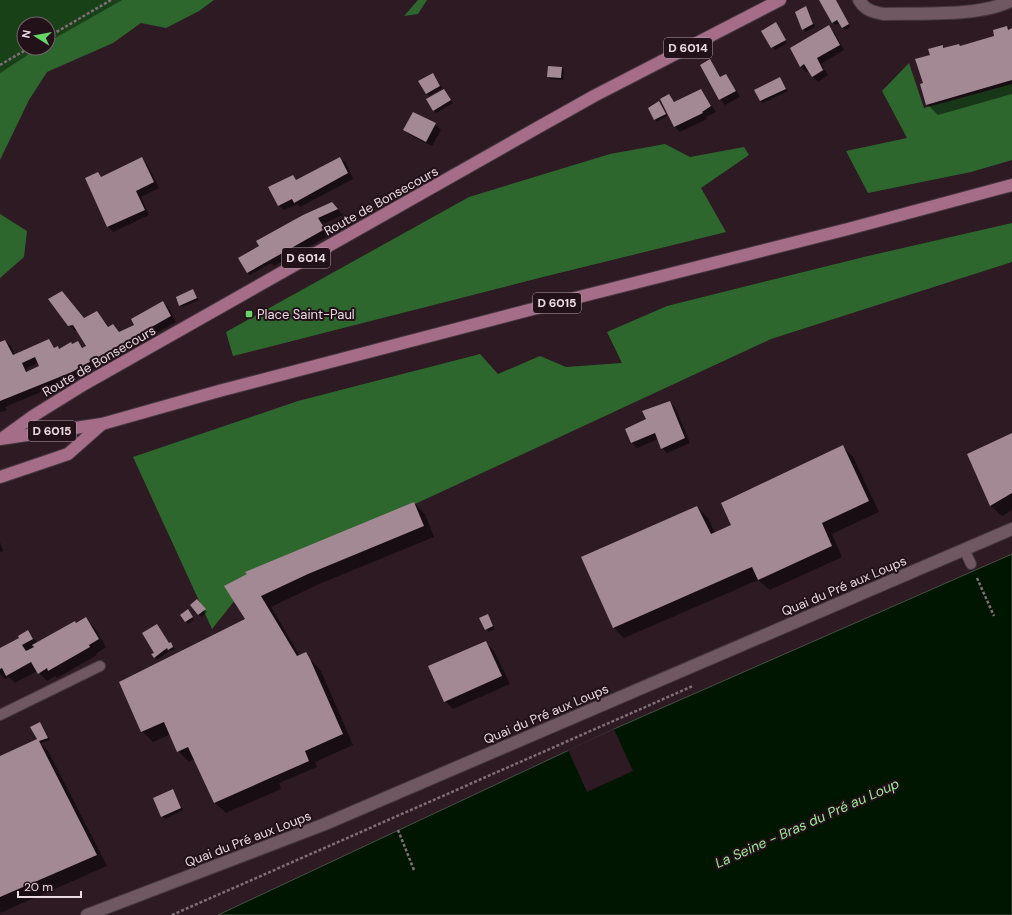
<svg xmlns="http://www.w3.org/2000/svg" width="1012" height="915" viewBox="0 0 1012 915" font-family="'DM Sans',sans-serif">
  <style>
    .green { fill: #184118 }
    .forest { fill: #2e672e }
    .water { fill: #001600; stroke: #465144 }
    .pier { fill: #2d1a23 }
    .shadow { fill: #0007; fill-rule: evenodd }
    .building { fill: #a28994; fill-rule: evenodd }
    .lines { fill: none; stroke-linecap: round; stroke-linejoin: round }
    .lane-casing { stroke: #473840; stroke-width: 12 }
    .street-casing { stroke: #473840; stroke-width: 14 }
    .primary-casing { stroke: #473840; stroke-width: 14 }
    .path { stroke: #7f6f76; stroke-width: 2.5; stroke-dasharray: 3 2; stroke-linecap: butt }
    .lane { stroke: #6f5862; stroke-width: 10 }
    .street { stroke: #6f5862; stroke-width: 12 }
    .primary { stroke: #a66d89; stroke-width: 12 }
    .poi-dot { fill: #66d466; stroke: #23111a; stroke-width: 1.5 }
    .labels { text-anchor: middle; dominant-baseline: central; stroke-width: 4; stroke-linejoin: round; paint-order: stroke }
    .shield { fill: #23111a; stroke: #ae9ea5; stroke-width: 1 }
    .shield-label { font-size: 12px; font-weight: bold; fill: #e9dbe1 }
    .street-label { font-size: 13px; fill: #e9dbe1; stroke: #23111a }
    .poi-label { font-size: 13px; fill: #e9dbe1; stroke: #23111a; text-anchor: start }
    .water-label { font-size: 14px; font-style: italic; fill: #9ae998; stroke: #23111a }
  </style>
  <rect width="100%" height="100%" fill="#2d1a23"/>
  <path class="green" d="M0,0H122L48,42V24H24V48H38L0,73Z"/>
  <g class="forest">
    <path d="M122,0H214L199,11L166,28L141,23L113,43L47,72L29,100L0,160V73L38,48H48V42Z"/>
    <path d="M418,0H427L418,14L404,16Z"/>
    <path d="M909,63L924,108L1012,84V160L971,172L868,193L846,151L907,138L882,91Z"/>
    <path d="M665,144L690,157L744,147L749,155L701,188L726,232L543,277L233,356L226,332L469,197L610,154Z"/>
    <path d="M0,214L27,231L24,257L0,278Z"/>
    <path d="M1012,223V262L771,339L251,580L212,629L133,457L298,401L480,354L498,374L540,356L566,367L622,363L607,332L667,306L868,256Z"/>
  </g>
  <path class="water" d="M1012,554V915H218L614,729Z"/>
  <path class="pier" d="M614,729L633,771L587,792L568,750Z"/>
  <g class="shadow">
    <path d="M820,0H836L850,27L845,30L840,23L835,25Z"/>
    <path d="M806,7L815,27L805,32L796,12Z"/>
    <path d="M776,24L787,43L775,50L763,31Z"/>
    <path d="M829,27L834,32L844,50L821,64L824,68L813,75L809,70L806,72L801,66Z"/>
    <path d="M1007,27L1010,30L1012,29V94L938,115L927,104L924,83L931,56L942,46L945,49L959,45L961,47L996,37Z"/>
    <path d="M710,61L721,77L735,88L740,97L725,105L720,99Z"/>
    <path d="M561,68L564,70L563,80L550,79L548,76Z"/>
    <path d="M825,70L828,75L818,82L813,77Z"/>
    <path d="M435,77L442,88L429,96L420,82Z"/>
    <path d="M780,78L788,91L763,103L760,101Z"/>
    <path d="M444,90L453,103L436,113L427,100Z"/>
    <path d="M701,90L716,112L706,117L707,119L680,132L675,127L669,95L675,103Z"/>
    <path d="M661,105L667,116L657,122L655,119Z"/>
    <path d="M435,124L441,130L432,146L410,135L404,130Z"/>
    <path d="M340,158L346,163L353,179L300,207L297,204L284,210L278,205L292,176L297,181Z"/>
    <path d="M142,159L147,164L159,188L141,197L149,215L113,232L108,227L87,178L98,173L102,177Z"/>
    <path d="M337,208L343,215L323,224L330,235L274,266L271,263L250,275L248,273L239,258L261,247L257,241Z"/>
    <path d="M192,290L199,300L183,307L180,305Z"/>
    <path d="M67,298L85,319L97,313L109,327L113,325L120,333L135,325L163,302L168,307L176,322L77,377L5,407L7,410L0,412V343L5,341L11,346L15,355L49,340L54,349L58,347L60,349L77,342L84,349L87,347L77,331H75L69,325ZM39,362L42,371L28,372L27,368Z"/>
    <path d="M669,402L675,407L690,443L667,453L662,448L658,439L637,448L632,443L648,420Z"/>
    <path d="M1012,434V510L1002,516L991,506L968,455Z"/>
    <path d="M842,446L853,457L879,512L832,534L842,557L770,590L758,580L624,638L614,628L697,507L708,518L715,533L732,526Z"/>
    <path d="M414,503L425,514L434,537L319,584L271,607L300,656L305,653L321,671L353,745L315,762L317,767L279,783L281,789L226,813L215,803L195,759L189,762L178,751L171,734L153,742L142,731L247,619L226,586Z"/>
    <path d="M0,542L3,551L0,552Z"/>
    <path d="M197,600L207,612L201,617L191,605Z"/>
    <path d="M190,613L194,620L188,624L181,615Z"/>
    <path d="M487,615L495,629L489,632L486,629Z"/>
    <path d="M86,618L94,627L106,647L96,654L97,655L57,678L55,676L47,681L37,671L15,683L9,677L5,679L0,674V649L20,638L28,632L38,643Z"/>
    <path d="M170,643L175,649L171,651L170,650L157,660L153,654Z"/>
    <path d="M486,643L494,651L510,684L453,709L445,701Z"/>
    <path d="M42,726L50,740L41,743L32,727Z"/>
    <path d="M37,740L48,751L107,866L0,913V757Z"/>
    <path d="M173,790L183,810L165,819L162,816Z"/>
  </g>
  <g class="building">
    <path d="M819,0H836L849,24L842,28L837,20L832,23Z"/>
    <path d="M806,6L813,24L802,30L795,12Z"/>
    <path d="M776,22L786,40L771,48L761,31Z"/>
    <path d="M829,25L840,45L817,58L823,70L812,77L804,64L800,67L790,48Z"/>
    <path d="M1007,26L1008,30L1012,28V80L926,105L920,84L923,83L915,59L930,55L928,49L943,45V48L959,44L960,46L994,36L993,30Z"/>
    <path d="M710,59L720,77L726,74L736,91L719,100L700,65Z"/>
    <path d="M548,66L562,67L561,78L547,77Z"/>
    <path d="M433,73L440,86L426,94L418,81Z"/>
    <path d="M780,77L786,89L760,101L754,90Z"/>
    <path d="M444,89L451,100L433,111L426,99Z"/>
    <path d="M701,89L711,106L702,112L703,113L674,127L660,99L669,94L674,102Z"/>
    <path d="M659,101L666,114L654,120L648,108Z"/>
    <path d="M413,112L436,123L426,142L403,130Z"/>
    <path d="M142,157L154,182L136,191L145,210L107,227L85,178L98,172L101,177Z"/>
    <path d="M340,157L348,173L294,203L292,199L278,206L268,187L293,175L296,180Z"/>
    <path d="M332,202L338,209L318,218L325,229L247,273L238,258L259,246L256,241L303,215Z"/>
    <path d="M193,289L197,298L179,306L176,297Z"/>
    <path d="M62,291L84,318L97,311L108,327L113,324L119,332L134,325L131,319L163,301L171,316L72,372L0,401V342L5,340L13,355L49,339L54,348L58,346L59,349L71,342L72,344L78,341L82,348L86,346L73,325L68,326L48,299ZM35,357L39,366L26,372L22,363Z"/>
    <path d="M670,401L685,438L661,449L655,433L631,443L625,429L646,419L642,411Z"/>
    <path d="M1012,433V493L990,506L967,454Z"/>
    <path d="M843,445L869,501L822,523L832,546L758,580L752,567L747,569L613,628L581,557L697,506L711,534L731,525L721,503Z"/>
    <path d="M414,502L424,526L308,574L261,596L297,656L306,652L310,659L343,734L305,751L309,761L214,803L188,747L177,752L164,722L141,732L119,682L245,619L224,586L247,574L245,572Z"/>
    <path d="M197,599L206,609L198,615L190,605Z"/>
    <path d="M188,609L193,617L185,622L180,615Z"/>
    <path d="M488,614L493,626L485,630L479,618Z"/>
    <path d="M86,617L99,639L89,645L90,647L48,671L47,668L38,674L31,662L6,676L2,668L0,669V648L19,638L18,636L28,630L33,639L22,645L26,651L34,647L32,645L75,621L76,623Z"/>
    <path d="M157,624L169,643L171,642L173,647L168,650L167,648L154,658L151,654L154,653L142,633Z"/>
    <path d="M486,641L502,676L444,702L428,666Z"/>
    <path d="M40,722L48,738L39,741L97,855L0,897V756L37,739L30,727Z"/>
    <path d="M173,789L181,808L161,817L153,798Z"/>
  </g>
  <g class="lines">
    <g class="lane-casing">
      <g id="lane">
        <path d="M964,549L971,564"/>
        <path d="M0,715L100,666"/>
      </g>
    </g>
    <g class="street-casing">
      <g id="street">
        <path d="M859,0C865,10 872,12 884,14C918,13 983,17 1012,0"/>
        <path d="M87,915L325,824L1012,529"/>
      </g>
    </g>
    <g class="primary-casing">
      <g id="primary">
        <path d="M4,437L33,416L83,385L537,128L594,96L780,0"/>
        <path d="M0,439L102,424L219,391L579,297L848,229L1012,185"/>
        <path d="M0,477L68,454L102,424"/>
      </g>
    </g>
    <g class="path">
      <path d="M48,37L111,0"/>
      <path d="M0,65L29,48"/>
      <path d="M977,578L994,616"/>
      <path d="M398,830L414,870"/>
      <path d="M172,915L693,686"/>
    </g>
    <use href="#lane" class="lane"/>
    <use href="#street" class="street"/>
    <use href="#primary" class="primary"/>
  </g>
  <rect class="poi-dot" x="245" y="310" width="8" height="8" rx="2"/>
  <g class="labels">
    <g class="shield">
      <rect x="664" y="38" width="48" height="20" rx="3"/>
      <rect x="282" y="248" width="48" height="20" rx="3"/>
      <rect x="533" y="293" width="48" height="20" rx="3"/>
      <rect x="28" y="421" width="48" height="20" rx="3"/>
    </g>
    <g class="shield-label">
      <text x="688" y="48">D 6014</text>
      <text x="306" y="258">D 6014</text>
      <text x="557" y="303">D 6015</text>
      <text x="52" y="431">D 6015</text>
    </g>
    <g class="street-label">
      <text transform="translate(381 201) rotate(-29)">Route de Bonsecours</text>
      <text transform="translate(99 361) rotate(-30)">Route de Bonsecours</text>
      <text transform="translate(844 586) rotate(-23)">Quai du Pré aux Loups</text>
      <text transform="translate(546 714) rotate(-23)">Quai du Pré aux Loups</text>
      <text transform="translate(248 839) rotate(-21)">Quai du Pré aux Loups</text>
    </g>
    <g class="poi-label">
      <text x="257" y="314">Place Saint-Paul</text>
    </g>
    <g class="water-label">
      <text transform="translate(807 823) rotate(-24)">La Seine - Bras du Pré au Loup</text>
    </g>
  </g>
  <g transform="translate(36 36) rotate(281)"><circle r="19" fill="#23111a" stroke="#72626a"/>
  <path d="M0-3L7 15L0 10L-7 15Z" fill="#66d466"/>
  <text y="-6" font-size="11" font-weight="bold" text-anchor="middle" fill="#e9dbe1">N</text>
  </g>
  <path d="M18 891v6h63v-6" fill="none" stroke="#e9dbe1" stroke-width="2"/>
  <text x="24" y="891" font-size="12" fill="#e9dbe1" stroke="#23111a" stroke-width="3" paint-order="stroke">20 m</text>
</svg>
